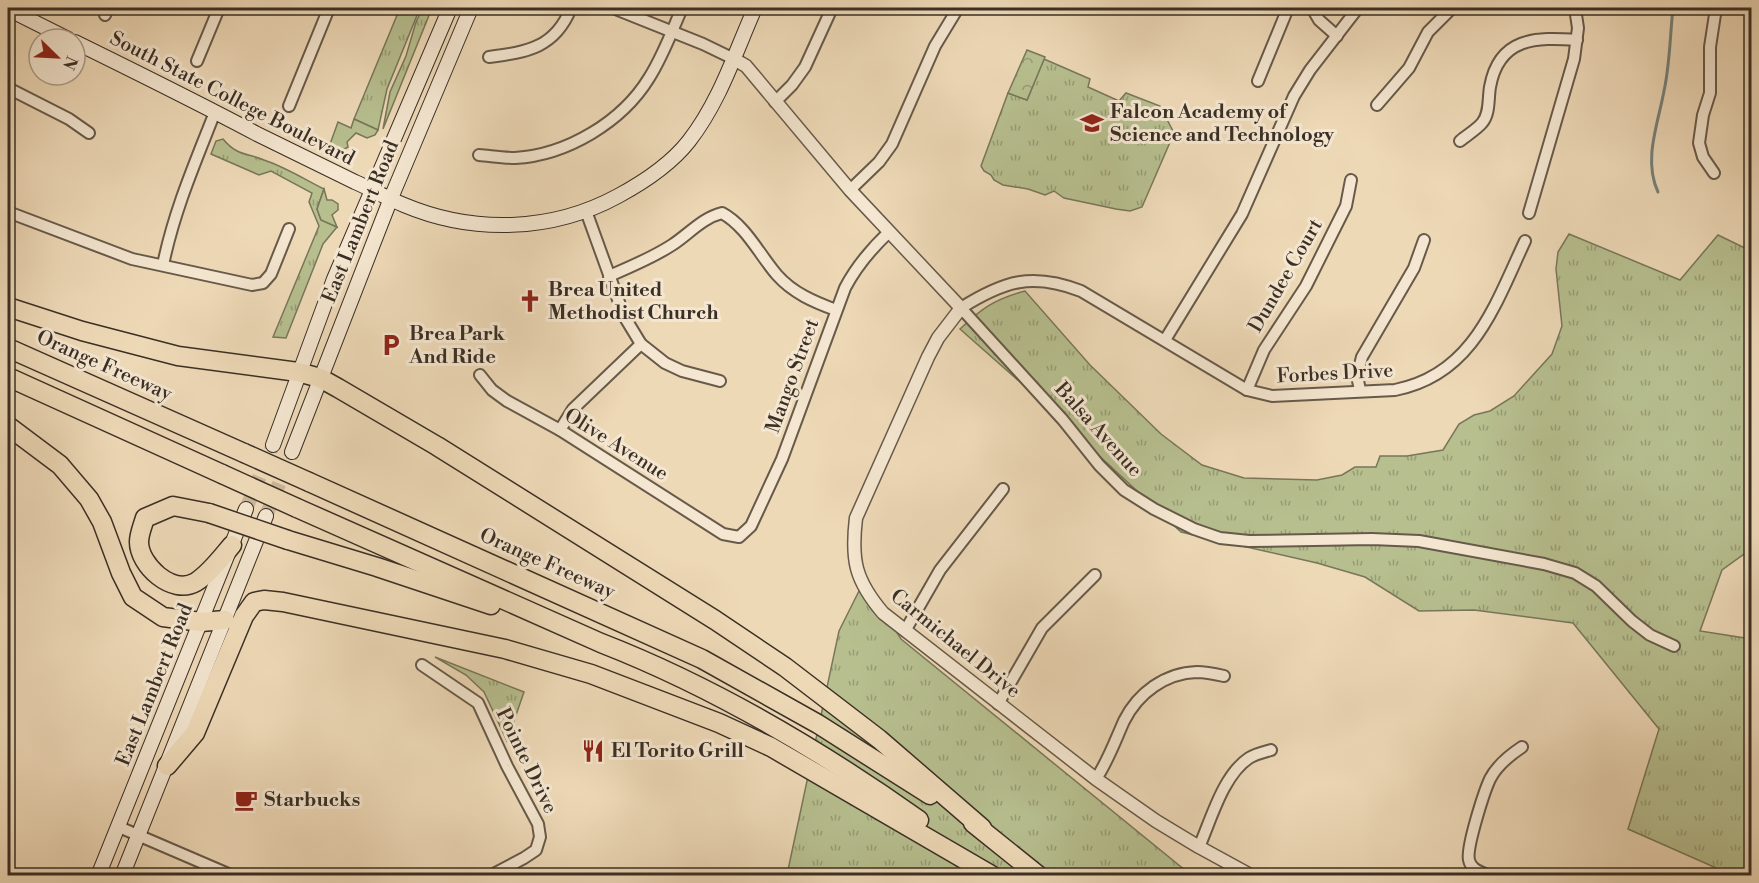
<svg xmlns="http://www.w3.org/2000/svg" width="1759" height="883" viewBox="0 0 1759 883" font-family="'Libre Bodoni',serif">
  <style>
    .grass { fill: url(#grass-tufts); stroke: #78775a; stroke-width: 1.5 }
    .forest { fill: url(#forest-crowns); stroke: #78775a; stroke-width: 1.5 }
    .garden { fill: #b7bf8f; stroke: #78775a; stroke-width: 1.5 }
    .lines { fill: none; stroke-linecap: round; stroke-linejoin: round }
    .stream { stroke: #74827c; stroke-width: 3 }
    .secondary-tunnel { stroke: #cab79a; stroke-width: 14; stroke-dasharray: 14 7; stroke-linecap: butt }
    .minor-casing { stroke: #675a4a; stroke-width: 14 }
    .tertiary-casing { stroke: #675a4a; stroke-width: 15 }
    .secondary-casing { stroke: #3a2f25; stroke-width: 16 }
    .motorway-casing { stroke: #3a2f25; stroke-width: 21 }
    .minor { stroke: #f4e6d0; stroke-width: 10 }
    .tertiary { stroke: #f4e6d0; stroke-width: 12 }
    .secondary { stroke: #f4e6d0; stroke-width: 14 }
    .motorway { stroke: #eed9b7; stroke-width: 18 }
    .motorway-bridge-casing { stroke: #3a2f25; stroke-width: 21; stroke-linecap: butt }
    .motorway-bridge { stroke: #eed9b7; stroke-width: 18 }
    .labels { text-anchor: middle; dominant-baseline: central; stroke-width: 6; stroke-linejoin: round; paint-order: stroke }
    .street-label { font-size: 20px; fill: #3a2f25; stroke: #f4e6d0 }
    .poi-label { font-size: 20px; font-weight: bold; fill: #3a2f25; stroke: #f4e6d0; text-anchor: start }
  </style>
  <defs>
    <pattern id="grass-tufts" width="24" height="20" patternUnits="userSpaceOnUse" patternTransform="scale(1.5)"><rect width="24" height="20" fill="#b7bf8f"/><path d="M3 7l-1-3M5 7V3M7 7l1-3M15 17l-1-3M17 17v-4M19 17l1-3" fill="none" stroke="#969c75"/></pattern>
    <pattern id="forest-crowns" width="20" height="18" patternUnits="userSpaceOnUse" patternTransform="scale(1.5)"><rect width="20" height="18" fill="#b7bf8f"/><path d="M2 6a3 3 0 1 1 6 0M12 15a3 3 0 1 1 6 0" fill="none" stroke="#969c75"/></pattern>
  </defs>
  <rect width="100%" height="100%" fill="#eed9b7"/>
  <filter id="stains"><feTurbulence type="fractalNoise" baseFrequency=".00333" numOctaves="4"/><feColorMatrix values="0 0 0 0 .2 0 0 0 0 .09 0 0 0 0 .02 0 0 0 .5 -.17"/></filter>
  <radialGradient id="worn" r=".72"><stop offset=".6" stop-color="#630" stop-opacity="0"/><stop offset="1" stop-color="#630" stop-opacity=".3"/></radialGradient>
  <g class="grass">
    <path d="M400,8H420L387,89L378,130L354,119Z"/>
    <path d="M423,8H432L383,129L390,92L406,56L416,22Z"/>
    <path d="M1044,59L1090,79L1088,87L1119,101L1126,93L1160,106L1174,133L1142,207L1130,211L1116,209L1064,198L1054,191L1045,195L1028,189L1003,185L994,180L991,175L984,171L981,166L1008,93L1027,100Z"/>
    <path d="M223,139C237,156 247,153 264,160C285,167 304,179 324,189L317,209L321,220L337,227L323,244L286,338L273,337L319,226L309,202L312,193L271,171L259,175L211,154L216,141Z"/>
    <path d="M1569,234L1680,280L1718,235L1751,251V549L1722,570L1700,631L1751,639V875H1732L1628,829L1659,729L1573,623L1474,610L1419,611L1365,577L1317,563L1181,532L1020,382L960,329C982,308 995,299 1025,291L1090,365L1161,434L1202,465L1244,478L1317,480L1342,475L1355,467H1376L1380,456H1407L1443,450L1459,424L1474,415L1490,411L1514,396L1552,354L1562,326L1556,269L1558,252Z"/>
    <path d="M864,581L901,639L1191,875L797,876L788,870L839,631Z"/>
    <path d="M435,657L524,692L507,741L484,692L466,675Z"/>
  </g>
  <path class="forest" d="M1027,50L1045,57L1027,100L1008,93Z"/>
  <g class="garden">
    <path d="M354,119L378,130L375,135L367,138L356,133L347,142L348,147L341,151L329,147L338,122L351,128Z"/>
    <path d="M324,189L327,200H332L338,204V210L332,215L337,227L321,220L317,209Z"/>
  </g>
  <g class="lines">
    <path class="stream" d="M1658,192C1643,160 1658,124 1664,91C1670,64 1670,35 1673,8"/>
    <g class="secondary-tunnel">
      <path d="M246,509L273,445"/>
      <path d="M266,516L292,452"/>
    </g>
    <g class="minor-casing">
      <g id="minor">
        <path d="M613,8L703,44L734,59"/>
        <path d="M1312,8L1319,20L1337,36"/>
        <path d="M105,15L108,8"/>
        <path d="M489,57C527,52 555,48 571,8"/>
        <path d="M197,61L219,8"/>
        <path d="M1258,81L1288,8"/>
        <path d="M8,88L69,119L89,133"/>
        <path d="M775,102L792,85L805,67L832,8"/>
        <path d="M1377,105L1409,68L1428,32L1452,8"/>
        <path d="M289,106L329,8"/>
        <path d="M1460,141C1467,135 1476,130 1482,123C1490,114 1488,99 1490,87C1499,37 1536,37 1577,40"/>
        <path d="M479,155C491,156 503,158 515,158C567,155 622,122 649,78C663,56 672,31 682,8"/>
        <path d="M1714,173L1703,157L1699,143L1703,115L1710,93V47L1716,8"/>
        <path d="M850,190L879,162L892,144L935,46L958,8"/>
        <path d="M586,211L624,316L641,344L665,363L682,371L720,381"/>
        <path d="M8,212L132,259L252,285L263,283L271,274L289,229"/>
        <path d="M1529,213L1574,59L1578,28L1575,8"/>
        <path d="M1525,241C1495,305 1473,375 1395,390L1272,396L1247,390L1081,291C1032,272 1004,281 961,308L1063,420L1099,465L1124,490L1154,509L1194,529L1220,538L1249,541L1372,539L1419,541L1544,564L1575,573L1596,586L1632,621L1650,635L1674,646"/>
        <path d="M163,265C174,211 195,163 215,112"/>
        <path d="M609,276C630,267 652,258 672,245C689,234 702,218 722,213C746,226 759,254 777,275C793,293 814,302 836,310"/>
        <path d="M1165,340L1242,214L1294,96L1310,70L1358,8"/>
        <path d="M480,375L492,390L507,401L560,430L723,534L739,537L751,526L782,459L845,288C857,265 871,249 889,232"/>
        <path d="M1247,390L1264,350L1306,286L1346,206L1351,180"/>
        <path d="M1360,390L1357,376L1362,357L1414,268L1424,240"/>
        <path d="M560,430L573,409L641,344"/>
        <path d="M905,631L940,570L1003,489"/>
        <path d="M422,665L478,703L507,766L538,824L540,837L536,850L524,858L490,876"/>
        <path d="M998,704L1042,628L1095,575"/>
        <path d="M1096,779C1108,761 1115,741 1124,721C1138,693 1165,673 1197,672C1206,672 1215,674 1224,676"/>
        <path d="M119,827L233,876"/>
        <path d="M1199,847C1211,820 1223,775 1249,758C1255,754 1264,752 1271,750"/>
        <path d="M1490,876C1481,872 1471,870 1469,860C1466,848 1484,792 1490,779C1497,765 1510,755 1522,747"/>
      </g>
    </g>
    <g class="tertiary-casing">
      <path id="tertiary" d="M734,59L746,66L850,190L961,308L938,338L928,357L856,518C851,560 855,580 883,613L1096,779L1156,821L1199,847L1252,876"/>
    </g>
    <g class="secondary-casing">
      <g id="secondary">
        <path d="M8,9L68,39"/>
        <path d="M75,42C136,72 197,102 257,134C289,150 322,166 355,182C371,189 387,198 404,205C473,234 552,232 618,196C644,182 671,164 689,141C720,101 735,53 755,8"/>
        <path d="M273,445L334,279L450,8"/>
        <path d="M292,452L391,198L471,8"/>
        <path d="M98,876L246,509"/>
        <path d="M122,876L266,516"/>
      </g>
    </g>
    <g class="motorway-casing">
      <g id="motorway">
        <path d="M8,307L82,331L178,356L298,372L320,378L338,388L437,446L715,620L785,667L879,739L982,828"/>
        <path d="M8,348L244,453"/>
        <path d="M8,377L222,474"/>
        <path d="M8,426L60,465L89,499L102,522L121,573L133,597L163,617L201,622L225,620"/>
        <path d="M309,482L702,659L818,724L930,795"/>
        <path d="M297,508L601,643C714,687 820,750 919,820"/>
        <path d="M209,513L173,506L145,518C143,525 139,534 139,542C139,565 172,596 196,582C210,573 221,558 232,545"/>
        <path d="M288,540L377,567L491,605"/>
        <path d="M167,766L195,733L244,616L254,602L264,600L283,602L505,649L591,674L719,723L771,747L993,876"/>
        <path d="M973,823L1039,876"/>
      </g>
    </g>
    <use href="#minor" class="minor"/>
    <use href="#tertiary" class="tertiary"/>
    <use href="#secondary" class="secondary"/>
    <use href="#motorway" class="motorway"/>
    <g class="motorway-bridge-casing">
      <g id="motorway-bridge">
        <path d="M244,453L309,482"/>
        <path d="M222,474L297,508"/>
        <path d="M209,513L288,540"/>
      </g>
    </g>
    <use href="#motorway-bridge" class="motorway-bridge"/>
  </g>
  <defs>
    <g id="school-bare" transform="scale(1.8)"><path d="M0-5L7-2L0 1L-7-2ZM-4 1L0 2.5L4 1V4Q0 6-4 4Z" fill="#8f2418" stroke="#f4e6d0" stroke-width="2.5" paint-order="stroke"/></g>
    <g id="church-bare" transform="scale(1.8)"><path d="M-1.2-6h2.4v3.5h3.3v2.4h-3.3V6h-2.4V-.1h-3.3v-2.4h3.3Z" fill="#8f2418" stroke="#f4e6d0" stroke-width="2.5" paint-order="stroke"/></g>
    <g id="parking-bare" transform="scale(1.8)"><path d="M-3.5-5.5H1a3.5 3.5 0 0 1 0 7H-1V5.5H-3.5ZM-1-3.4V-.6H.8a1.4 1.4 0 0 0 0-2.8Z" fill="#8f2418" stroke="#f4e6d0" stroke-width="2.5" paint-order="stroke"/></g>
    <g id="restaurant-bare" transform="scale(1.8)"><path d="M-5-6h1v4h1v-4h1v4h1v-4h1v5L-1.5 .5V6h-2V.5L-5-1ZM5-6V6H3V1.5H1.5Q1.5-4 5-6Z" fill="#8f2418" stroke="#f4e6d0" stroke-width="2.5" paint-order="stroke"/></g>
    <g id="cafe-bare" transform="scale(1.8)"><path d="M-5.5-4.5H6V0H3Q3 3.5 0 3.5H-2.5Q-5.5 3.5-5.5 0ZM3-3.2v2h1.7v-2ZM-6 4.5H4V6H-6Z" fill="#8f2418" stroke="#f4e6d0" stroke-width="2.5" paint-order="stroke"/></g>
  </defs>
  <g fill-rule="evenodd">
    <use href="#school-bare" x="1092" y="123"/>
    <use href="#church-bare" x="530" y="301"/>
    <use href="#parking-bare" x="391" y="345"/>
    <use href="#restaurant-bare" x="593" y="751"/>
    <use href="#cafe-bare" x="246" y="800"/>
  </g>
  <g class="labels">
    <g class="street-label">
      <text transform="translate(232 99) rotate(27)">South State College Boulevard</text>
      <text transform="translate(361 222) rotate(-68)">East Lambert Road</text>
      <text transform="translate(1286 276) rotate(-60)">Dundee Court</text>
      <text transform="translate(104 366) rotate(24)">Orange Freeway</text>
      <text transform="translate(1335 374) rotate(-3)">Forbes Drive</text>
      <text transform="translate(793 376) rotate(-70)">Mango Street</text>
      <text transform="translate(1098 430) rotate(48)">Balsa Avenue</text>
      <text transform="translate(616 445) rotate(32)">Olive Avenue</text>
      <text transform="translate(547 564) rotate(24)">Orange Freeway</text>
      <text transform="translate(955 644) rotate(39)">Carmichael Drive</text>
      <text transform="translate(155 685) rotate(-68)">East Lambert Road</text>
      <text transform="translate(526 761) rotate(64)">Pointe Drive</text>
    </g>
    <g class="poi-label">
      <text x="1110" y="112">Falcon Academy of<tspan x="1110" dy="23">Science and Technology</tspan></text>
      <text x="548" y="290">Brea United<tspan x="548" dy="23">Methodist Church</tspan></text>
      <text x="409" y="334">Brea Park<tspan x="409" dy="23">And Ride</tspan></text>
      <text x="611" y="751">El Torito Grill</text>
      <text x="264" y="800">Starbucks</text>
    </g>
  </g>
  <rect width="1759" height="883" fill="none" stroke="#eed9b7" stroke-width="30"/>
  <rect x="9" y="9" width="1741" height="865" fill="none" stroke="#3a2f25" stroke-width="3"/>
  <rect x="15" y="15" width="1729" height="853" fill="none" stroke="#3a2f25" stroke-width="1.5"/>
  <g transform="translate(57 57) rotate(114)"><circle r="28" fill="#f4e6d0" stroke="#aa9d8c" stroke-width="1.5"/>
  <path d="M0-4.5L10 22L0 15L-10 22Z" fill="#8f2418"/>
  <text y="-9" font-size="16" font-weight="bold" text-anchor="middle" fill="#3a2f25">N</text>
  </g>
  <rect width="100%" height="100%" filter="url(#stains)"/>
  <rect width="100%" height="100%" fill="url(#worn)"/>
</svg>
